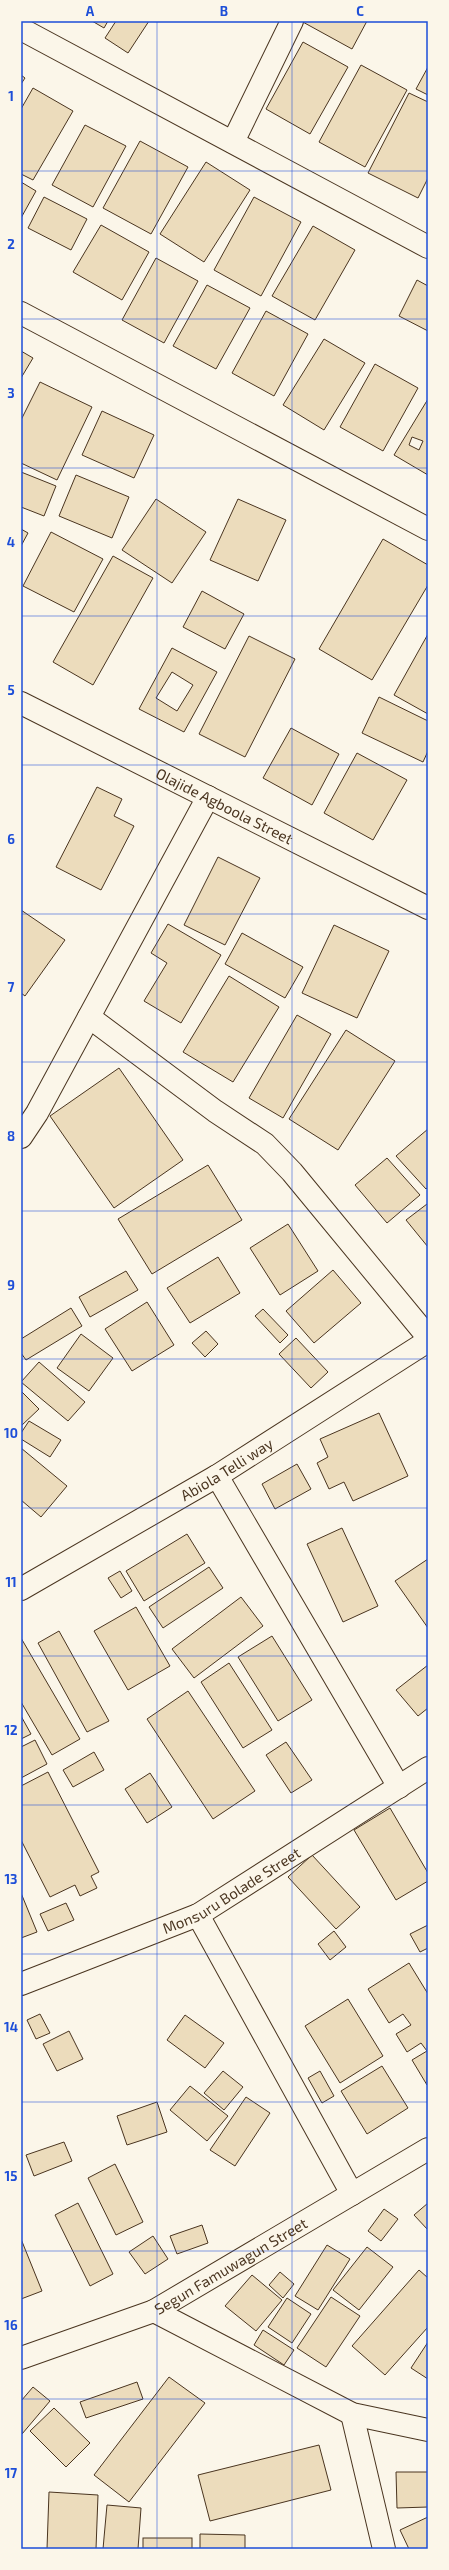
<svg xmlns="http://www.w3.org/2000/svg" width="449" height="2570" viewBox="0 0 449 2570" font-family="'Exo 2',sans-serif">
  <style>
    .building { fill: #ecdcbc; stroke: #4a3520; fill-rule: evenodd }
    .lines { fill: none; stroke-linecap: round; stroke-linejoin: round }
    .minor-casing { stroke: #4a3520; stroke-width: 24 }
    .minor { stroke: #fbf6e9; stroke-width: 22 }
    .grid { fill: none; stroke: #1d4ed8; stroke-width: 1; stroke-opacity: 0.55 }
    .labels { text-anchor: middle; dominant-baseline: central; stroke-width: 3; stroke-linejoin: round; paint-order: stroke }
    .street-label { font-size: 15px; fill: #4a3520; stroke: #fbf6e9 }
    .neatline { fill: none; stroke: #1d4ed8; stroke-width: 1.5 }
    .grid-label { font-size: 13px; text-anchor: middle; font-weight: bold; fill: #1d4ed8 }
  </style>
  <rect width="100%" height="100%" fill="#fbf6e9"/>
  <g class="building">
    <path d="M92,21H108L104,28Z"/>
    <path d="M116,21H149L128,53L105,38Z"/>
    <path d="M301,21H367L352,49Z"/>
    <path d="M303,42L348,67L310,134L266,109Z"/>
    <path d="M361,65L407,90L365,167L319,142Z"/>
    <path d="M428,67V95L416,89Z"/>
    <path d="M21,75L25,78L21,84Z"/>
    <path d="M33,88L73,111L33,180L21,174V109Z"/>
    <path d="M409,93L428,102V178L418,198L368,173Z"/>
    <path d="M85,125L126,146L93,207L52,185Z"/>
    <path d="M140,141L188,167L151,234L103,208Z"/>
    <path d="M206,162L250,190L204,262L160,234Z"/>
    <path d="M21,182L36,191L21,218Z"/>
    <path d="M44,197L87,219L71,250L28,228Z"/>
    <path d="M254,197L301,222L261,296L214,270Z"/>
    <path d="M101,225L149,252L122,300L73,272Z"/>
    <path d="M313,226L355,250L315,320L272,296Z"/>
    <path d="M156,258L198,281L164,343L122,320Z"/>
    <path d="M417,280L428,286V331L399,316Z"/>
    <path d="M207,285L250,308L216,369L173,346Z"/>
    <path d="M266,311L308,334L274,396L232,373Z"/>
    <path d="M324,339L365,363L324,430L283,405Z"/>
    <path d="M21,351L33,358L21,378Z"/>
    <path d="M375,364L418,388L383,451L340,427Z"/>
    <path d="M40,382L92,407L57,480L21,463V420Z"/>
    <path d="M428,399V475L394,455ZM412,437L423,441L419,450L409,445Z"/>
    <path d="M102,411L154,435L134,478L82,455Z"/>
    <path d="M21,472L56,486L44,516L21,507Z"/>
    <path d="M76,475L129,497L112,538L59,516Z"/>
    <path d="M156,499L206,532L172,583L122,550Z"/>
    <path d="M238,499L286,520L258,581L210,560Z"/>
    <path d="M21,529L28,533L21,546Z"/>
    <path d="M51,532L103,559L74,612L23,586Z"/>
    <path d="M383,539L428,565V585L372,680L319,649Z"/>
    <path d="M113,556L153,578L93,685L53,662Z"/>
    <path d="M202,591L244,614L225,649L183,627Z"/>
    <path d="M428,634V714L394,695Z"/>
    <path d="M249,636L295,659L245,757L199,734Z"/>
    <path d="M172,648L217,672L184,732L139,709ZM172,672L193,685L177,711L156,698Z"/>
    <path d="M379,697L428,721V751L423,762L362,733Z"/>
    <path d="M291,728L339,754L312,805L263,778Z"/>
    <path d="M357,753L407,780L373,840L324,813Z"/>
    <path d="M97,787L122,799L114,816L134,826L101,890L56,867Z"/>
    <path d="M218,857L260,878L225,945L184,925Z"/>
    <path d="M21,910L65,940L25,996L21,993Z"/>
    <path d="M168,924L221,955L181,1023L144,1001L167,963L151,953Z"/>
    <path d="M334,925L389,951L357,1018L302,993Z"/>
    <path d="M242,933L303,967L285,998L225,964Z"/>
    <path d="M229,976L279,1007L233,1082L183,1052Z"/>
    <path d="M297,1015L331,1034L283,1118L249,1098Z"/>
    <path d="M346,1030L395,1061L338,1150L289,1119Z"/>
    <path d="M119,1068L183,1160L114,1208L50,1116Z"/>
    <path d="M428,1129V1187L426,1189L396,1156Z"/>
    <path d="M387,1158L420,1195L387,1223L355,1185Z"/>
    <path d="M208,1165L242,1220L152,1274L118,1219Z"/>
    <path d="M427,1204L428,1205V1247L406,1220Z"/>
    <path d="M288,1224L318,1271L280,1295L250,1248Z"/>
    <path d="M218,1257L240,1293L190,1323L167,1288Z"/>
    <path d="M333,1270L361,1303L314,1343L286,1311Z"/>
    <path d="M126,1271L138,1290L90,1317L79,1297Z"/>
    <path d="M147,1302L174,1345L132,1371L105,1329Z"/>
    <path d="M71,1308L82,1326L26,1360L21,1353V1339Z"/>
    <path d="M263,1309L288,1335L280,1343L255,1316Z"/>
    <path d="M206,1331L218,1344L205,1357L192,1343Z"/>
    <path d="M81,1334L113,1358L89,1391L57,1368Z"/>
    <path d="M296,1338L328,1372L311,1388L279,1354Z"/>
    <path d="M39,1362L85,1402L68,1421L21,1382Z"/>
    <path d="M21,1391L39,1409L21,1426Z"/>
    <path d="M379,1413L408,1476L353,1501L344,1482L329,1489L317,1463L328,1457L320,1439Z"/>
    <path d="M29,1421L61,1440L50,1457L21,1439V1433Z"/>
    <path d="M21,1448L67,1486L41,1517L21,1500Z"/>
    <path d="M297,1464L311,1489L275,1509L262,1484Z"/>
    <path d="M342,1528L378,1606L343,1622L307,1544Z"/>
    <path d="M187,1534L205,1563L144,1601L126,1571Z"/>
    <path d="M428,1559V1628L395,1581Z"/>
    <path d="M209,1567L223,1588L163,1628L149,1607Z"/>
    <path d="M120,1571L132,1591L121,1598L108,1578Z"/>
    <path d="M241,1597L263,1626L194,1678L172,1649Z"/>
    <path d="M136,1607L170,1666L128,1690L94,1631Z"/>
    <path d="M59,1631L109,1721L87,1732L38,1643Z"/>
    <path d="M272,1636L312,1700L278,1721L238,1657Z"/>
    <path d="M21,1638L80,1739L52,1755L21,1702Z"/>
    <path d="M229,1663L272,1730L243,1748L201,1682Z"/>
    <path d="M428,1665V1708L418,1716L396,1690Z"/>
    <path d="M188,1691L255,1791L213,1819L147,1719Z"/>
    <path d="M21,1716L31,1734L21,1739Z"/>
    <path d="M35,1740L47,1764L21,1778V1747Z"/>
    <path d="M286,1742L312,1780L291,1793L266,1755Z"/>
    <path d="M94,1752L104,1770L73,1787L63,1770Z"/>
    <path d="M48,1772L99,1872L91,1876L97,1888L80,1896L75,1885L50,1897L21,1840V1786Z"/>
    <path d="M150,1773L172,1807L147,1823L125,1789Z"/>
    <path d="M390,1808L428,1873V1881L396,1900L354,1830Z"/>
    <path d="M312,1855L360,1907L336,1929L288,1877Z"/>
    <path d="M21,1893L37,1932L21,1938Z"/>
    <path d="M66,1903L74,1920L48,1931L40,1914Z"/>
    <path d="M428,1925V1948L420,1952L410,1934Z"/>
    <path d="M334,1931L346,1947L330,1960L318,1944Z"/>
    <path d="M409,1963L428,1994L427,2085L412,2060L427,2051L421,2043L407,2052L396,2034L411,2025L403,2014L389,2023L368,1989Z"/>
    <path d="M348,1999L383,2056L340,2083L305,2026Z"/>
    <path d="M40,2014L50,2033L36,2039L27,2020Z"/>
    <path d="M185,2015L224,2043L205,2068L167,2040Z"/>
    <path d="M69,2031L83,2059L57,2071L43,2044Z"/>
    <path d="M382,2066L408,2108L367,2134L341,2091Z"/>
    <path d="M223,2071L243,2087L224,2110L204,2093Z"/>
    <path d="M320,2071L334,2096L322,2103L308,2078Z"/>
    <path d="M190,2086L228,2116L207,2141L170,2110Z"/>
    <path d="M246,2097L270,2113L235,2166L210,2150Z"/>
    <path d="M157,2102L167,2132L127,2145L117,2116Z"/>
    <path d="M64,2142L72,2161L34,2176L26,2155Z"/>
    <path d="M115,2164L143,2222L116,2235L88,2178Z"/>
    <path d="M78,2203L113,2274L90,2286L55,2215Z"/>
    <path d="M428,2203V2230L414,2215Z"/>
    <path d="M384,2209L398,2219L381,2241L368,2231Z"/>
    <path d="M202,2225L208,2243L177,2254L170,2236Z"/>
    <path d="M153,2236L168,2259L145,2274L129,2252Z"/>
    <path d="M21,2239L42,2291L21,2299Z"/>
    <path d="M327,2245L350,2259L318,2310L295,2296Z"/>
    <path d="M367,2247L393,2267L359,2310L333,2290Z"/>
    <path d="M419,2270L428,2278V2327L385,2375L352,2346Z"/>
    <path d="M280,2272L294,2284L283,2298L269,2285Z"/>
    <path d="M252,2275L282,2300L256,2331L225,2306Z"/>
    <path d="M331,2297L360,2316L326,2367L297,2348Z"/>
    <path d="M287,2298L311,2314L292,2343L268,2327Z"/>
    <path d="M263,2330L294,2350L284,2365L254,2345Z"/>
    <path d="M428,2342V2379L411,2368Z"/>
    <path d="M169,2377L205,2403L129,2502L94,2475Z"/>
    <path d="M137,2382L143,2399L86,2418L80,2402Z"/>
    <path d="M33,2387L50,2401L22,2434L21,2401Z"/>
    <path d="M54,2408L90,2443L66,2467L30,2431Z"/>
    <path d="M319,2445L331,2490L210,2521L198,2475Z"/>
    <path d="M396,2472H428V2507L397,2508Z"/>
    <path d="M49,2492L98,2495L96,2549H47Z"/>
    <path d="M107,2505L141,2508L138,2549H103Z"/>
    <path d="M428,2517V2549H409L400,2530Z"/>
    <path d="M200,2534L245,2535V2549H200Z"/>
    <rect x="143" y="2538" width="49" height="11"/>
  </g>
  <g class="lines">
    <g class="minor-casing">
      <g id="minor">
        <path d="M21,29L428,247"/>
        <path d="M233,142L292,21"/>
        <path d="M21,313L428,529"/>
        <path id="s1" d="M21,703L428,908"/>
        <path d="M89,1017L215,1111L265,1144L292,1172L428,1337"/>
        <path d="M21,1137L37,1113L208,797"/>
        <path d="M217,1476L399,1787"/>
        <path id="s2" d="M21,1589L217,1476L428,1341"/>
        <path d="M198,1915L352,2194"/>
        <path id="s3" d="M21,1984L198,1915L428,1768"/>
        <path d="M154,2311L352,2414L428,2430"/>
        <path id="s4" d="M21,2358L154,2311L428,2149"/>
        <path d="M352,2414L384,2549"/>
      </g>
    </g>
    <use href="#minor" class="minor"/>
  </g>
  <path class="grid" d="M157,21V2549M292,21V2549M21,171H428M21,319H428M21,468H428M21,616H428M21,765H428M21,914H428M21,1062H428M21,1211H428M21,1359H428M21,1508H428M21,1656H428M21,1805H428M21,1954H428M21,2102H428M21,2251H428M21,2399H428"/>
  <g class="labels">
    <g class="street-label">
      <text stroke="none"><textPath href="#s1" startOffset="228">Olajide Agboola Street</textPath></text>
      <text stroke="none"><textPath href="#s2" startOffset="238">Abiola Telli way</textPath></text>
      <text stroke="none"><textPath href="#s3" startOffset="231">Monsuru Bolade Street</textPath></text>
      <text stroke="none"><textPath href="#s4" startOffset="230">Segun Famuwagun Street</textPath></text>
    </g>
  </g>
  <rect width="449" height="2570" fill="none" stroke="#fbf6e9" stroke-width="44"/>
  <rect x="22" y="22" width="405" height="2526" class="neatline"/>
  <g class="grid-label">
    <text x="90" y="16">A</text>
    <text x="224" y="16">B</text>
    <text x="360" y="16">C</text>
    <text x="11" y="101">1</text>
    <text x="11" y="249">2</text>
    <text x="11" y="398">3</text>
    <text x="11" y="547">4</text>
    <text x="11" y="695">5</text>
    <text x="11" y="844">6</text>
    <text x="11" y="992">7</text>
    <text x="11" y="1141">8</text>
    <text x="11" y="1290">9</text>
    <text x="11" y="1438">10</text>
    <text x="11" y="1587">11</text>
    <text x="11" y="1735">12</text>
    <text x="11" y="1884">13</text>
    <text x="11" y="2032">14</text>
    <text x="11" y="2181">15</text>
    <text x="11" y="2330">16</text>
    <text x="11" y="2478">17</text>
  </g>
</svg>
